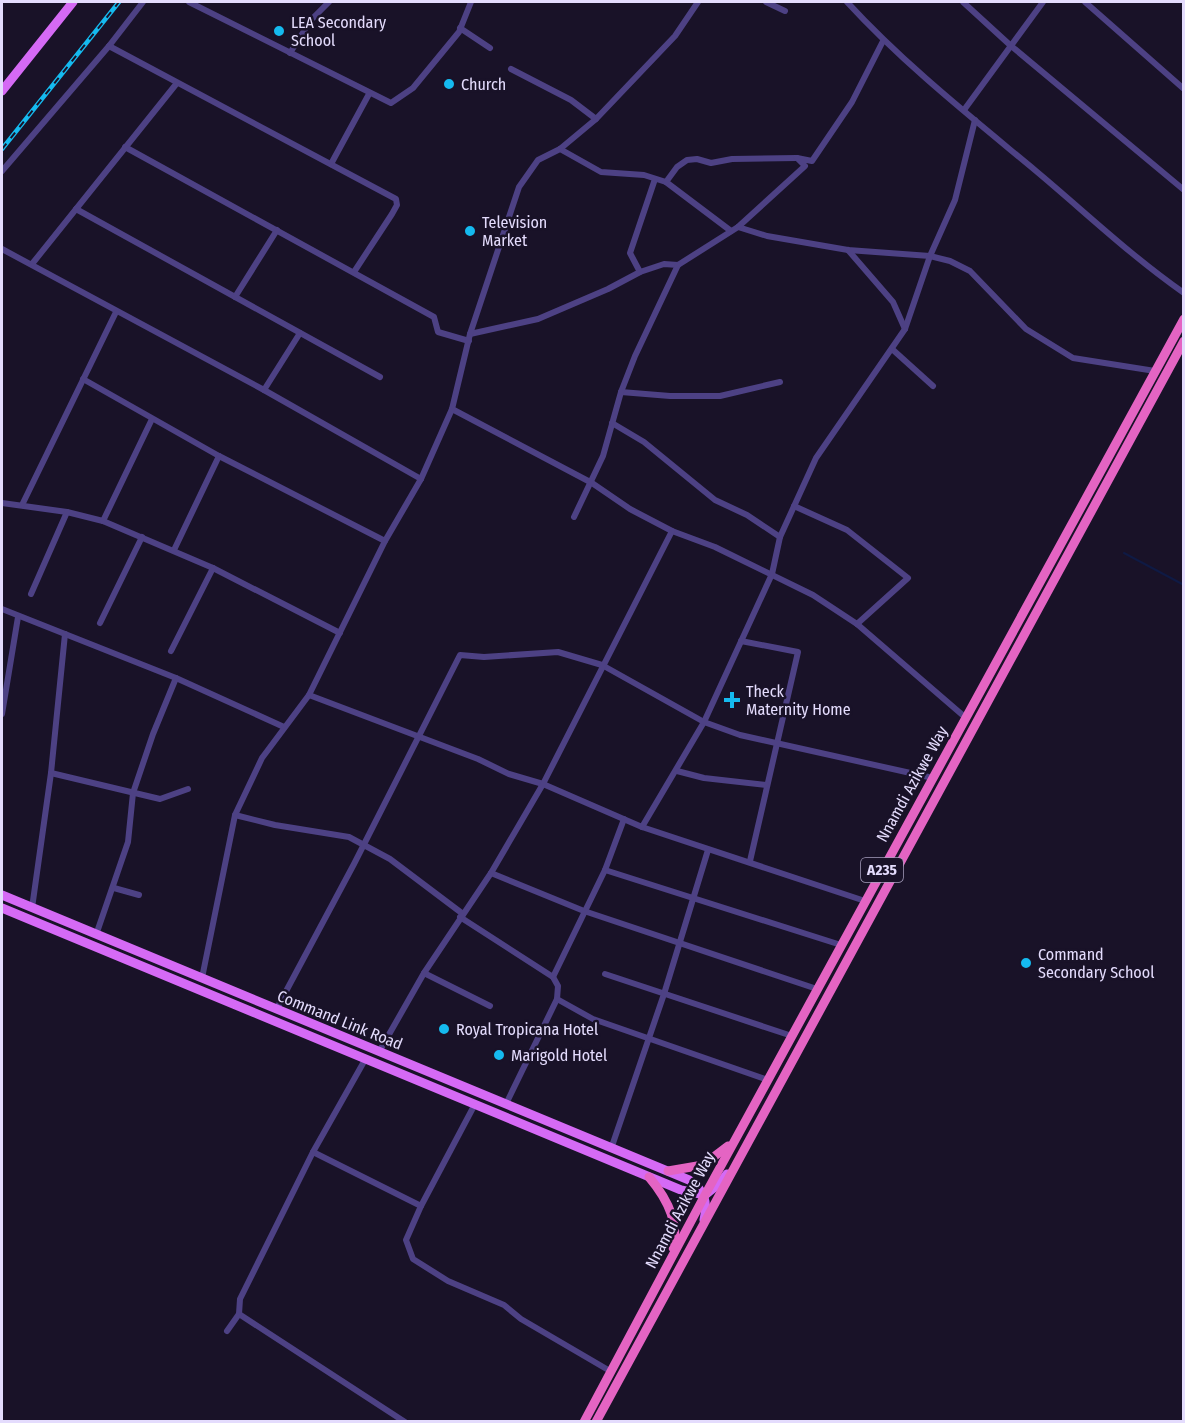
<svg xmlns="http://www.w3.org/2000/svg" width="1185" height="1423" viewBox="0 0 1185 1423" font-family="'Fira Sans Condensed',sans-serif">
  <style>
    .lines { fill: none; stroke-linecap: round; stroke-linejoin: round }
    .stream { stroke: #0f1a44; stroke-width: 2 }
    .minor { stroke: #4d4184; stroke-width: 6 }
    .primary { stroke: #d56af5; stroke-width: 9 }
    .trunk { stroke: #e464c3; stroke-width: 9 }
    .rail-casing { stroke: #15baef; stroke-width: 4.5 }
    .rail { stroke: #191228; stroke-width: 2; stroke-dasharray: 7; stroke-linecap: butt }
    .poi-dot { fill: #15baef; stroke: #191228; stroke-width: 2 }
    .labels { text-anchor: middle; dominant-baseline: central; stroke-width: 5; stroke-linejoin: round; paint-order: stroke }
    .shield { fill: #191228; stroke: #a79fbd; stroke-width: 1.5 }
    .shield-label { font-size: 15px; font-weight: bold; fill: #e4dcfd }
    .poi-label { font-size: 16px; fill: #e4dcfd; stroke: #191228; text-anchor: start }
    .street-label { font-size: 16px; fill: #e4dcfd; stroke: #191228 }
  </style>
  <rect width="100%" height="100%" fill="#191228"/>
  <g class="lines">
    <path class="stream" d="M1124,553L1184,585"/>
    <g class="minor">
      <path d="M189,2L391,103L413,88L459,32L471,2"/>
      <path d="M766,2L785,11"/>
      <path d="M847,2C904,64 971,117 1036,171C1085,212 1131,256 1184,293"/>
      <path d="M963,2L1010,45L1184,190"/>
      <path d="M1085,2L1184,89"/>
      <path d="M460,28L490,48"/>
      <path d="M109,46L396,199L397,205L392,214L354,272"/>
      <path d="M290,53L311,20L329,2"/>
      <path d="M511,69L571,100L596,119"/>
      <path d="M964,110L1043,2"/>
      <path d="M125,147L434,317L438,332L469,341"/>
      <path d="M560,149L601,172L644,175L666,182L731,231"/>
      <path d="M331,164L369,94"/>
      <path d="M2,171L109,46L143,2"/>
      <path d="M666,182L677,167L687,160L697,159L711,163L732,159L797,158"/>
      <path d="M76,209L380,377"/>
      <path d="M738,227L767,236L848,250L930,256L950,261L970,271L1026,329L1073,358L1155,371"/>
      <path d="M2,249L264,390L421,479"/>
      <path d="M848,250L893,302L905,329"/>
      <path d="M32,264L177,83"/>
      <path d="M640,272L630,253L655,179"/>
      <path d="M235,297L277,230"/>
      <path d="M470,334L538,319L608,289L640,272L664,264L678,265L738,227L805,166L797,158L812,161L852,102L883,41"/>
      <path d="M892,349L933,386"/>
      <path d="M83,379L219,456L385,541"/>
      <path d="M264,390L300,333"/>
      <path d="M621,392L670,396H720L780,382"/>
      <path d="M452,409L592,483L630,509L672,531L715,547L813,595L857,624L966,718"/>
      <path d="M612,423L644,442L715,500L747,515L780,537"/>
      <path d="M2,503L67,512L103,521L213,568L340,633"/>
      <path d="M22,505L116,312"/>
      <path d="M794,506L847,530L908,578L857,624"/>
      <path d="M574,517L603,456L621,392L635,356L678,265"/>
      <path d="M103,521L152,419"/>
      <path d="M174,550L219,456"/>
      <path d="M31,594L67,512"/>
      <path d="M2,609L176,678L284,727"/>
      <path d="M100,623L142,537"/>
      <path d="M741,641L798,652L750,861"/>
      <path d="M171,651L213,568"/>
      <path d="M309,695L478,759L509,774L543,784L642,827L865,901"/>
      <path d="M2,714L18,617"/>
      <path d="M677,771L704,778L766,785"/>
      <path d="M51,773L160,799L188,789"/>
      <path d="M235,815L275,825L349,837L390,859L463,914"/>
      <path d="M642,827L704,722L772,574L780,537L816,458L905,329L930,256L955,200L975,120"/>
      <path d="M605,870L841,945"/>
      <path d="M491,873L584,911L817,989"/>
      <path d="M114,888L139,895"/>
      <path d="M32,908L51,773L65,634"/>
      <path d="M460,917L553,977L558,986L557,999L506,1104"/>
      <path d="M96,935L128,842L133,793L153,734L176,678"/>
      <path d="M424,973L490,1006"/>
      <path d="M605,974L792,1036"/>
      <path d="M553,977L605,870L624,819"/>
      <path d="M202,978L235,815L262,758L309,695L385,541L421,479L452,409L470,334L519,187L538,160L560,149L596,119L675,36L698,2"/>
      <path d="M557,999L593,1019L768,1080"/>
      <path d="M276,1010L354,864L460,655L484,657L558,652L602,665L704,722L740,735L933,778"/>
      <path d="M379,1052L424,973L491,873L543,784L672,531"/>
      <path d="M611,1149L664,994L708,850"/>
      <path d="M313,1152L421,1206L475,1104"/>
      <path d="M421,1206L406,1240L413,1259L448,1281L504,1305L521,1319L610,1371"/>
      <path d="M239,1314L405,1422"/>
      <path d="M227,1331L239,1314L240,1299L313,1152L366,1058"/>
    </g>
    <g class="primary">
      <path d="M2,91L73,2"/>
      <path d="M2,895L689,1180C705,1191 708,1202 704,1220"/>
      <path d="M2,908L681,1190L705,1195L720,1183L727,1174"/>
    </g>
    <g class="trunk">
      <path d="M668,1171L703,1165L728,1146"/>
      <path d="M649,1177C665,1196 680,1222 673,1248"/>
      <path d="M584,1422L705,1195L1184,319"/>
      <path d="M596,1422L1184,341"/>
    </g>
    <g class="rail-casing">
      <path id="rail" d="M2,149L119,2"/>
    </g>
    <use href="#rail" class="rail"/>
  </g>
  <g class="poi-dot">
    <circle cx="279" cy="31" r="6"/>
    <circle cx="449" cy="84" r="6"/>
    <circle cx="470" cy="231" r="6"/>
    <path d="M729 691h6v6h6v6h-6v6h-6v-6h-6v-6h6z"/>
    <circle cx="1026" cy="963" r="6"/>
    <circle cx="444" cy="1029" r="6"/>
    <circle cx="499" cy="1055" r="6"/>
  </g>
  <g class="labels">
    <rect class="shield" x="861" y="858" width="42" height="24" rx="4.5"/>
    <g class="shield-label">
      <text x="882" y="870">A235</text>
    </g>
    <g class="poi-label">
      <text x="291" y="22">LEA Secondary<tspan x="291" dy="18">School</tspan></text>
      <text x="461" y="84">Church</text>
      <text x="482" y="222">Television<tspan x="482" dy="18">Market</tspan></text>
      <text x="746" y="691">Theck<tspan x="746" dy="18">Maternity Home</tspan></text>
      <text x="1038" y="954">Command<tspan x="1038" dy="18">Secondary School</tspan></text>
      <text x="456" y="1029">Royal Tropicana Hotel</text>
      <text x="511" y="1055">Marigold Hotel</text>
    </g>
    <g class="street-label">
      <text transform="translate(912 784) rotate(-61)">Nnamdi Azikwe Way</text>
      <text transform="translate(340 1020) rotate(22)">Command Link Road</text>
      <text transform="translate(680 1210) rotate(-62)">Nnamdi Azikwe Way</text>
    </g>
  </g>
  <rect width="1185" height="1423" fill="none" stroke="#e4dcfd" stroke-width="6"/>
</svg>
